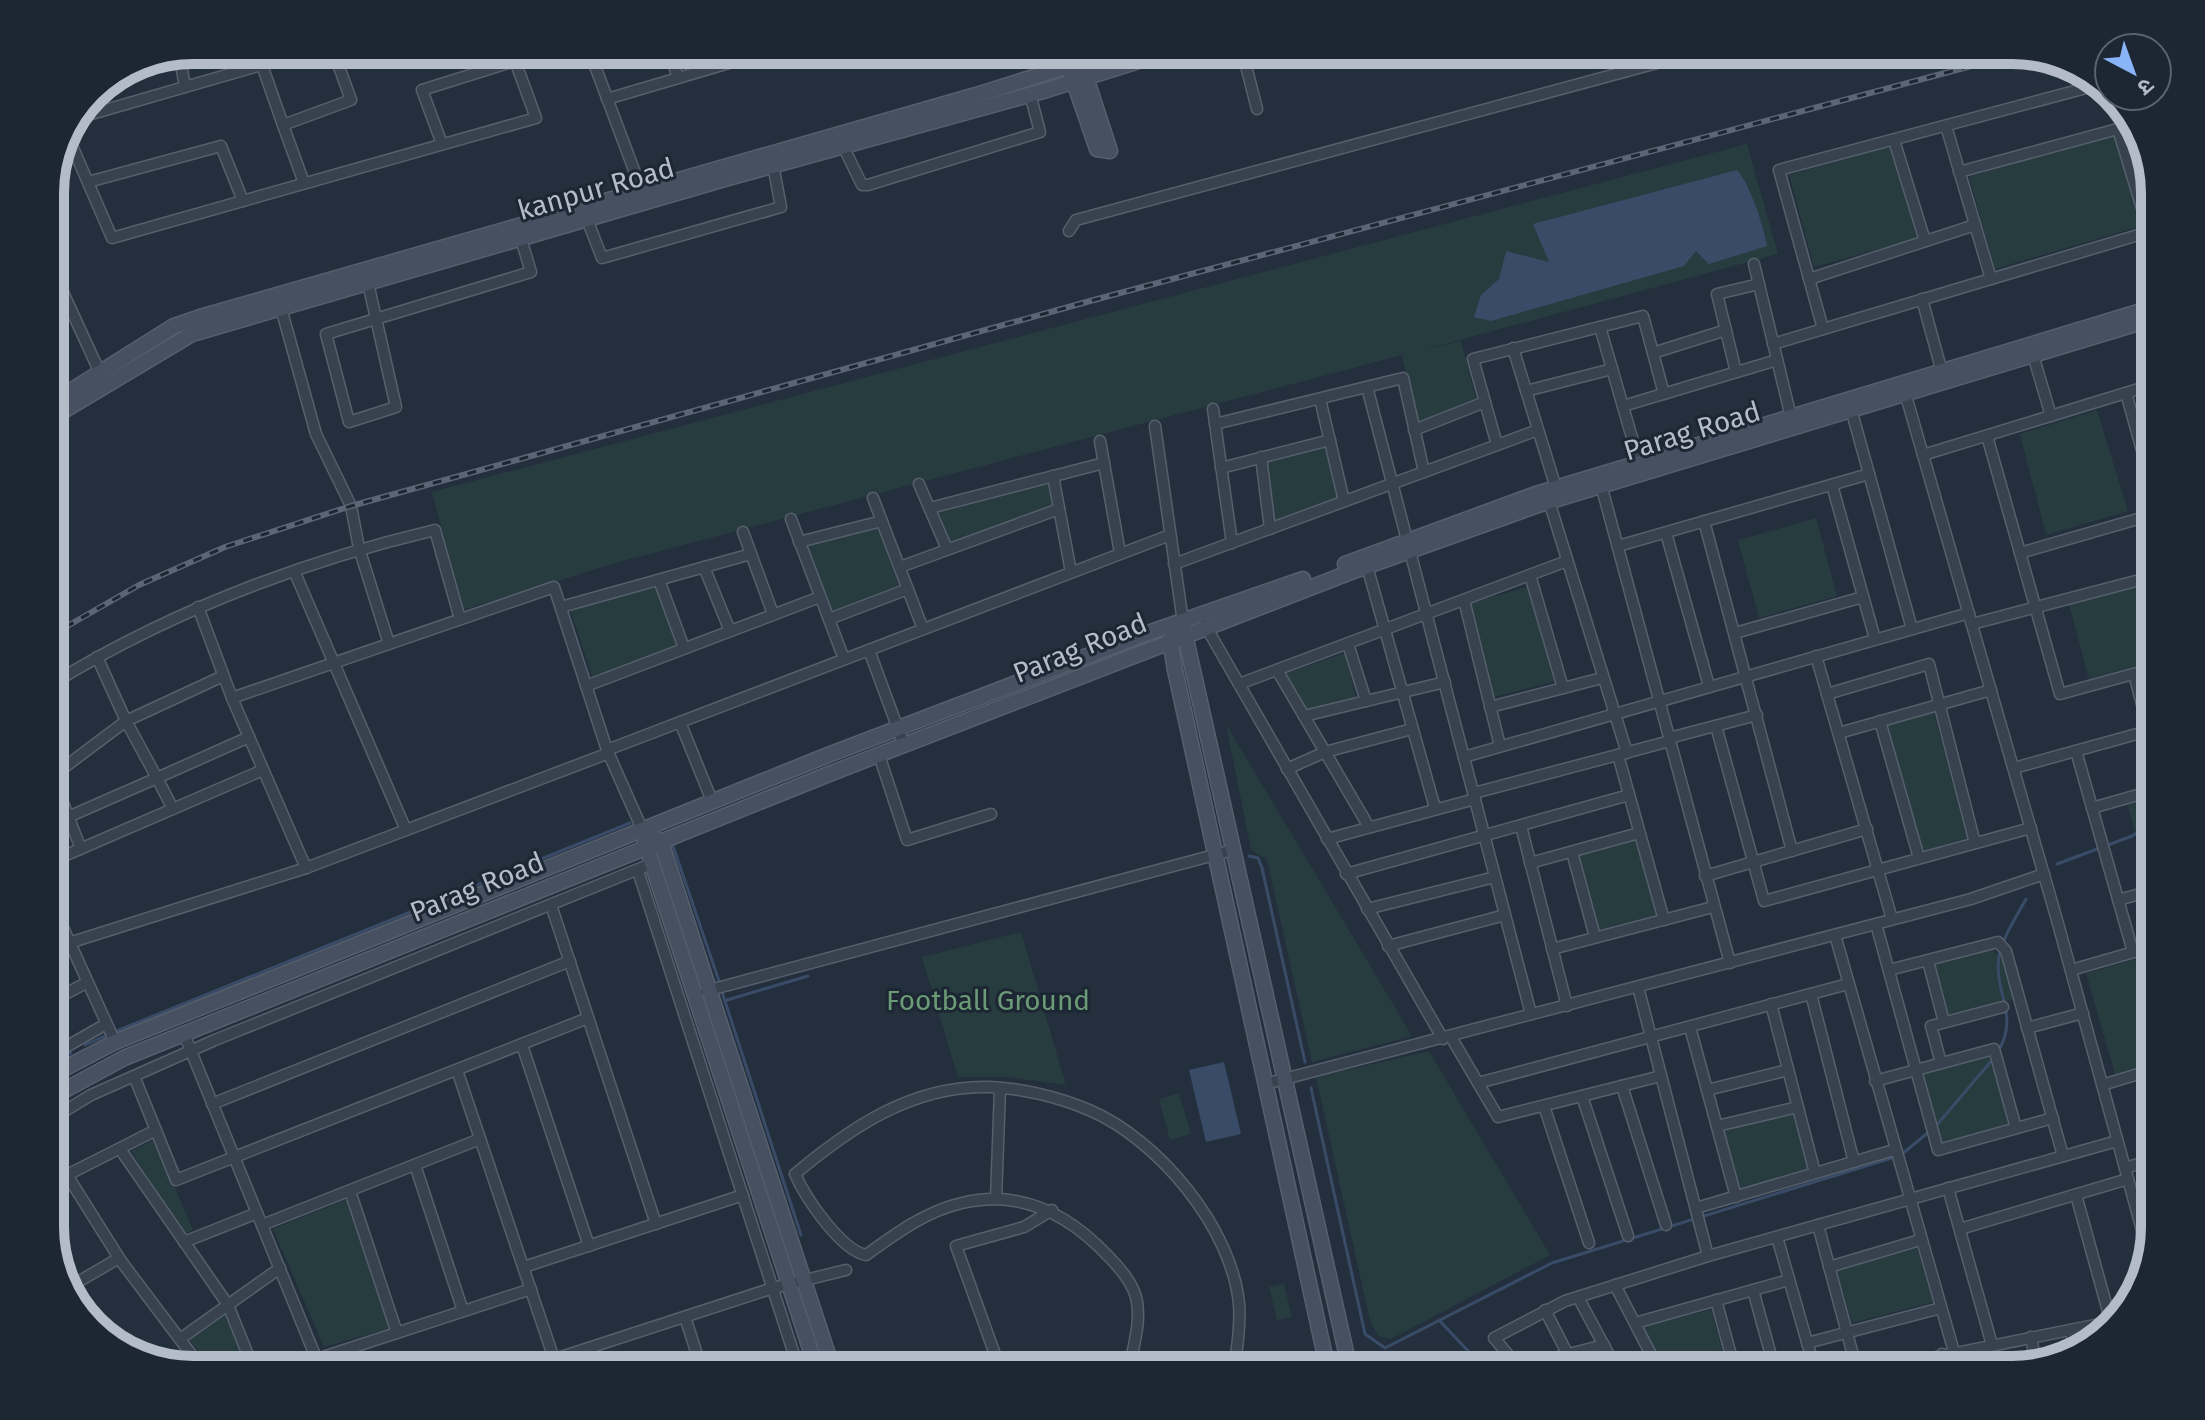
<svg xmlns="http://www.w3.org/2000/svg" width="2205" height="1420" viewBox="0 0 2205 1420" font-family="'Fira Sans','Noto Sans Devanagari',sans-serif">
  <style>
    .green { fill: #263c3f }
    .water { fill: #394c67 }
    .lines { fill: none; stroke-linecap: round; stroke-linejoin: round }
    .stream { stroke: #394c67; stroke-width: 3 }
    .street-casing { stroke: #565f6c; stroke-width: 13 }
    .secondary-casing { stroke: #565f6c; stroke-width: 17 }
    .street { stroke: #38414e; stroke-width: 10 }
    .secondary { stroke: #465061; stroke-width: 14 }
    .rail-casing { stroke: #5a6575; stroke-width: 6 }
    .rail { stroke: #1d2633; stroke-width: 3; stroke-dasharray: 9; stroke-linecap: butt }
    .labels { text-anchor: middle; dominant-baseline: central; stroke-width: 6; stroke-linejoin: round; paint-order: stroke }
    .street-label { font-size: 28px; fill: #b4bcc9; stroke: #1d2633 }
    .park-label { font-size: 28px; fill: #6b9a76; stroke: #1d2633 }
    .rim { fill: none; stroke: #b4bcc9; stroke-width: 10 }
  </style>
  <rect width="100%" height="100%" fill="#242f3e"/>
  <g class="green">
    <path d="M2115,134L2141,226L1995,269L1969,177Z"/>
    <path d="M1747,144L1778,254L1419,351L1461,341L1476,399L1417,423L1402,355L619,562L463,610L432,492Z"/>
    <path d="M1891,146L1917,239L1814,267L1789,175Z"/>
    <path d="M2097,410L2128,511L2046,535L2020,434Z"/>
    <path d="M1325,447L1338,497L1273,521L1265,462Z"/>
    <path d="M1049,483L1053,505L951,543L938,512Z"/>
    <path d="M1816,518L1837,596L1759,618L1738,540Z"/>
    <path d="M878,528L899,586L831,612L805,547Z"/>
    <path d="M2151,582L2155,595V661L2089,679L2069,605Z"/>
    <path d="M656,584L679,646L593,679L570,609Z"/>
    <path d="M1527,587L1556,681L1494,697L1471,603Z"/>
    <path d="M1345,653L1356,698L1307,711L1285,674Z"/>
    <path d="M1933,711L1970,837L1922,852L1885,726Z"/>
    <path d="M1226,724L1412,1036L1312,1062L1267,860L1251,850Z"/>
    <path d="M2155,795V882L2149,884L2127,803Z"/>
    <path d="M1637,838L1657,915L1594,931L1574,855Z"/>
    <path d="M1021,932L1066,1085L1007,1077H958L922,957Z"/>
    <path d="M1992,948L2004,963L2014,999L1946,1019L1931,965Z"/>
    <path d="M2155,954V1062L2115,1074L2086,973Z"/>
    <path d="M1429,1051L1550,1255L1391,1339L1378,1336L1370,1321L1316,1077Z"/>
    <path d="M1989,1056L2010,1124L1942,1144L1924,1074Z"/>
    <path d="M1179,1093L1191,1134L1170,1140L1159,1099Z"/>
    <path d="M1793,1111L1809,1169L1740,1188L1724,1131Z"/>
    <path d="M154,1139L193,1230L184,1234L131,1151Z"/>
    <path d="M347,1199L390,1328L324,1347L273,1229Z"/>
    <path d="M1917,1248L1933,1302L1852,1323L1837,1270Z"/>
    <path d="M1284,1284L1292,1317L1277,1320L1269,1287Z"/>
    <path d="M1711,1310L1722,1350L1663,1367L1642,1326Z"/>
    <path d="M224,1313L248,1370H212L190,1340Z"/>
  </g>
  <g class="water">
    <path d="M1737,170C1750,184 1764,227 1767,246L1709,264L1696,251L1684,266L1491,321L1474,317L1481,295L1499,279L1506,251L1549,262L1533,224Z"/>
    <path d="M1224,1062L1241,1134L1206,1142L1189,1070Z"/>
  </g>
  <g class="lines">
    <g class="stream">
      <path d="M673,846L720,984"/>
      <path d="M1249,856L1258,858L1262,868L1305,1062"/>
      <path d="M2057,864L2132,836L2155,822"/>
      <path d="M722,992L801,1235"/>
      <path d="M727,1000L808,976"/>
      <path d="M114,1032L630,823"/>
      <path d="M85,1045L107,1035"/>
      <path d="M1997,1053C2021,1016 1993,993 1999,956C2003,936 2017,916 2026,899"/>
      <path d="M50,1065L71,1053"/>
      <path d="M1311,1088L1365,1334L1385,1348L1552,1263L1895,1157"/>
      <path d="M1936,1126L1993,1059"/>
      <path d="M1902,1154L1930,1131"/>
      <path d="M1439,1320L1486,1370"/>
    </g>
    <g class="street-casing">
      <g id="street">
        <path d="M589,50L643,194"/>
        <path d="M668,50L678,77"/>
        <path d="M1242,50L1257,109"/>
        <path d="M1911,50L1914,60"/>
        <path d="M179,53L185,87"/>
        <path d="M262,65L283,125L351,100L333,50"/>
        <path d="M97,89L102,111"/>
        <path d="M607,99L773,50"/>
        <path d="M81,117L313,50"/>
        <path d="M283,125L304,183"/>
        <path d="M1946,126L1991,279"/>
        <path d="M2118,129L2149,231"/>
        <path d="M1894,140L1925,241"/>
        <path d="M70,141L112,238L536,118L511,50"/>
        <path d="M442,144L422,90L515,61"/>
        <path d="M843,146L862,185H868L1040,132L1030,94"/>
        <path d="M1959,172L2136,124"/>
        <path d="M88,182L221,146L243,201"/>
        <path d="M587,219L602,258L781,207L773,165"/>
        <path d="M1069,231L1076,220L1705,50"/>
        <path d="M50,264L101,375"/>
        <path d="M1754,264L1791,417"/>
        <path d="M1809,279L1975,225"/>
        <path d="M368,283L396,407L349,422L326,334L531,272L521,239"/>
        <path d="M50,299L63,291"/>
        <path d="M1922,299L1942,372"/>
        <path d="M281,308L316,434L351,506L359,548L389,644"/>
        <path d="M1600,327L1639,462"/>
        <path d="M1823,329L1779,170L2101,84"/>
        <path d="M1773,344L2155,230"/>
        <path d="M1513,348L1556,488"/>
        <path d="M1653,353L1726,330"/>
        <path d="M2033,355L2051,416"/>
        <path d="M1736,372L1717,294L1759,284"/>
        <path d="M1367,387L1531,1014"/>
        <path d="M1904,389L2057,920L2148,1252"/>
        <path d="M1526,391L1612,369"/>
        <path d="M2126,393L2155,497"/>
        <path d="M1320,399L1344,501"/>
        <path d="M1623,406L1777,360"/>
        <path d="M1213,409L1232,543"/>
        <path d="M1851,409L1912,629"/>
        <path d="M1215,424L1403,378L1424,472"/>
        <path d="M1155,426L1183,622"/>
        <path d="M1414,430L1485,402"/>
        <path d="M1987,436L2060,694L2155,668"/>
        <path d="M1100,441L1120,553"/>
        <path d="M1497,445L1473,359L1643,316L1664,394"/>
        <path d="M1923,455L2155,384"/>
        <path d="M1261,457L1270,529"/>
        <path d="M1221,468L1330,440"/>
        <path d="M1053,476L1071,572"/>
        <path d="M1600,481L1730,963"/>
        <path d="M919,484L947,549"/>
        <path d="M1832,485L1875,639"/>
        <path d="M873,498L923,629"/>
        <path d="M1549,501L1627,753"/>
        <path d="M930,508L1104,463"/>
        <path d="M791,519L844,659"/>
        <path d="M1704,521L1792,851"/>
        <path d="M743,532L773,614"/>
        <path d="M1666,533L1709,686"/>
        <path d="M799,542L882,521"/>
        <path d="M1618,546L1869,474"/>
        <path d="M2020,553L2155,514"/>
        <path d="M1174,564L1538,430"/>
        <path d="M1367,566L1435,808"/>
        <path d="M704,567L730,631"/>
        <path d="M900,567L1059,509"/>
        <path d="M295,573L406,830"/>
        <path d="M1530,575L1563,688"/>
        <path d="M659,580L684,648"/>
        <path d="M1464,600L1500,746"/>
        <path d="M198,607L232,698L306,868"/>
        <path d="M561,607L751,554"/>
        <path d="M829,619L908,589"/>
        <path d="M1972,624L2155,576"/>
        <path d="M1205,625L1443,1039"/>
        <path d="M1735,633L1863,597"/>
        <path d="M1348,644L1366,701"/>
        <path d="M869,650L904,745"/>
        <path d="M1816,656L1892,919"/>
        <path d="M97,657L126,721L223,676"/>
        <path d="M1277,670L1369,827"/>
        <path d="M2134,674L2149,731"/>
        <path d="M1239,684L1567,561"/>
        <path d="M50,685C169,612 300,562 435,530L460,619"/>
        <path d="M586,686L820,597"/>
        <path d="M1827,694L1929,664L1975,843"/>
        <path d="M232,698L554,587L607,750L642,829"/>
        <path d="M1490,707L1602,678"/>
        <path d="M1304,716L1445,682"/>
        <path d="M1880,721L1919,858"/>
        <path d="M680,722L712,801"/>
        <path d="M1716,726L1764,901L2031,828"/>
        <path d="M1839,733L1991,690"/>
        <path d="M1669,738L1757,715"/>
        <path d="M607,750L1170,535"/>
        <path d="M2076,751L2133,952"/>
        <path d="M879,755L907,840L991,814"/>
        <path d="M1618,755L1664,920"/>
        <path d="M1464,757L1969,613"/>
        <path d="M2014,768L2155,729"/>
        <path d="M1287,769L1325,752L1412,729"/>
        <path d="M51,772L81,849"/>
        <path d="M50,778L126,721L157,778L249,737"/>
        <path d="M1474,793L1670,741"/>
        <path d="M2092,808L2155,790"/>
        <path d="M68,817L157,778L173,809"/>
        <path d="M1521,826L1567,1006"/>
        <path d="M1327,839L1475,799"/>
        <path d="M1572,852L1595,937"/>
        <path d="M50,862L263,770"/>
        <path d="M1530,863L1639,833"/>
        <path d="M638,871L799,1370"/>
        <path d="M1346,874L1629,795"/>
        <path d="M1705,876L1867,829"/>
        <path d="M50,899L115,1042"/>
        <path d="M2118,900L2155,890"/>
        <path d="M551,905L656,1224"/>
        <path d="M1367,909L1495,877"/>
        <path d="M1876,924L1938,1150L2053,1118"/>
        <path d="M1835,935L1954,1352"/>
        <path d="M1388,946L1505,915"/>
        <path d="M50,949L306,868L609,753"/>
        <path d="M1552,949L1713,907"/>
        <path d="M1928,961L1944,1022"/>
        <path d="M1889,970L1998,942L2006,951L2063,1156"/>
        <path d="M2071,970L2155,946"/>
        <path d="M1638,987L1708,1256"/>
        <path d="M706,991L1233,850"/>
        <path d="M1811,994L1854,1162"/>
        <path d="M50,1002L86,983"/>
        <path d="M1771,1004L1815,1173"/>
        <path d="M1690,1027L1736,1197"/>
        <path d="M2027,1028L2083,1013"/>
        <path d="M184,1034L321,1370"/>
        <path d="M1451,1037L1498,1117L1661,1076"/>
        <path d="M522,1045L589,1246"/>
        <path d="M50,1056L106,1024"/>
        <path d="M1941,1063L1931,1026L2003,1007"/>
        <path d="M457,1070L554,1359"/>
        <path d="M134,1076L176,1180L588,1018"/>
        <path d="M1875,1081L1994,1049L2016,1128"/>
        <path d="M1478,1083L1848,984"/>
        <path d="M1265,1084L1971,899L2044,874"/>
        <path d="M2102,1085L2155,1069"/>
        <path d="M1622,1086L1666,1225"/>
        <path d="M1707,1090L1788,1070"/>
        <path d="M1582,1096L1628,1236"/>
        <path d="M212,1104L570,961"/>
        <path d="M1544,1106L1589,1243"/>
        <path d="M50,1120L91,1095L215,1040L651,864"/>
        <path d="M1717,1126L1798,1107"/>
        <path d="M50,1148L121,1261L203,1370"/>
        <path d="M120,1149L228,1305L254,1370"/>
        <path d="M415,1165L463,1311"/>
        <path d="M2125,1168L2155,1159"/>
        <path d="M67,1175L156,1130"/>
        <path d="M1948,1188L1992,1345"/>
        <path d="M350,1191L397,1333"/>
        <path d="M2076,1195L2111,1322"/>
        <path d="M996,1199L1000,1089"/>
        <path d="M1696,1208L1894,1150"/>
        <path d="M262,1225L480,1139"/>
        <path d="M1818,1225L1857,1370"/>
        <path d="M1960,1229L2128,1179"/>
        <path d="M1777,1237L1815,1370"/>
        <path d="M184,1242L257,1213"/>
        <path d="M524,1267L743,1195"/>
        <path d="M1829,1267L1920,1240"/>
        <path d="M1615,1285L1659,1370"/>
        <path d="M66,1289L119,1258"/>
        <path d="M1753,1290L1775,1370"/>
        <path d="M1578,1297L1617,1370"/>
        <path d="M1716,1300L1735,1370"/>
        <path d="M1545,1310L1567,1353"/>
        <path d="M685,1317L702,1370"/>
        <path d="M1635,1323L1789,1280"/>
        <path d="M2071,1330L2075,1353"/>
        <path d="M2031,1337L2036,1364"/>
        <path d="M180,1339L280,1268"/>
        <path d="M1807,1343L1941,1308"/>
        <path d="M1942,1354L1945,1370"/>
        <path d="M317,1359L531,1289"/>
        <path d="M1519,1367L1604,1345"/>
        <path d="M521,1370L773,1288L846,1270"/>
        <path d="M995,1370L996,1357L956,1246L1024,1227L1052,1210"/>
        <path d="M1129,1370C1133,1347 1142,1320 1136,1297C1132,1283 1119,1267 1109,1257C1070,1215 1021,1189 962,1203C926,1211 895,1234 866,1255C841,1250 806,1199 795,1174C850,1128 912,1085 989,1087C1021,1088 1059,1097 1089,1110C1158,1139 1232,1228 1239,1304C1241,1324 1237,1350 1234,1370"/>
        <path d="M1521,1370L1494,1338L1565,1301L1708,1256L2117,1141"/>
        <path d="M1674,1370L1731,1356"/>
        <path d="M1871,1370L2115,1321"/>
      </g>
    </g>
    <g class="secondary-casing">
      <g id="secondary">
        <path d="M1063,50L1097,149L1110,151L1077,50"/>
        <path d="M50,404L174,326L200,317L976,95L1120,50"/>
        <path d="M50,419L192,334L728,178L1047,90L1174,50"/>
        <path d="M1345,564L1536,494L2155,307"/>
        <path d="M1183,626L1350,1370"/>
        <path d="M1175,633L1170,640L1175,670L1328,1370"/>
        <path d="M655,838L661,842L833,1370"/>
        <path d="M645,842L817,1370"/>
        <path d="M50,1076L115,1042L823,757L1142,635L1303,579"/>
        <path d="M50,1098L124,1058L829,774L1351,572L1541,504L2155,318"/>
      </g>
    </g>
    <use href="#street" class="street"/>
    <use href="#secondary" class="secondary"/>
    <g class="rail-casing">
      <path id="rail" d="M50,636L139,585L225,547L351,506L1090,301L2020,53"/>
    </g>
    <use href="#rail" class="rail"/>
  </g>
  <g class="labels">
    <g class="street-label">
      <text transform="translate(596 189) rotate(-16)">kanpur Road</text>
      <text transform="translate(1692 431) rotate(-17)">Parag Road</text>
      <text transform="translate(1080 648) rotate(-22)">Parag Road</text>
      <text transform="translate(477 887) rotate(-22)">Parag Road</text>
    </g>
    <g class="park-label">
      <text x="988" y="1000">Football Ground</text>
    </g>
  </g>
  <path d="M0 0H2205V1420H0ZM193 64H2012A129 129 0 0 1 2141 193V1227A129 129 0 0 1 2012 1356H193A129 129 0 0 1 64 1227V193A129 129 0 0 1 193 64Z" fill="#1d2633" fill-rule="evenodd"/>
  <path class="rim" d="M193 64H2012A129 129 0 0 1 2141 193V1227A129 129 0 0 1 2012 1356H193A129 129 0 0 1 64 1227V193A129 129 0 0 1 193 64Z"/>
  <g transform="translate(2133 72) rotate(139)"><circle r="38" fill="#1d2633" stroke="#59626f" stroke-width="2"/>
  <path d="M0-6L14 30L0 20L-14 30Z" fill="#8ab4f8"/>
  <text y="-12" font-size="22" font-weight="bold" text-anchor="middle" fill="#b4bcc9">उ</text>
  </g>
</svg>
